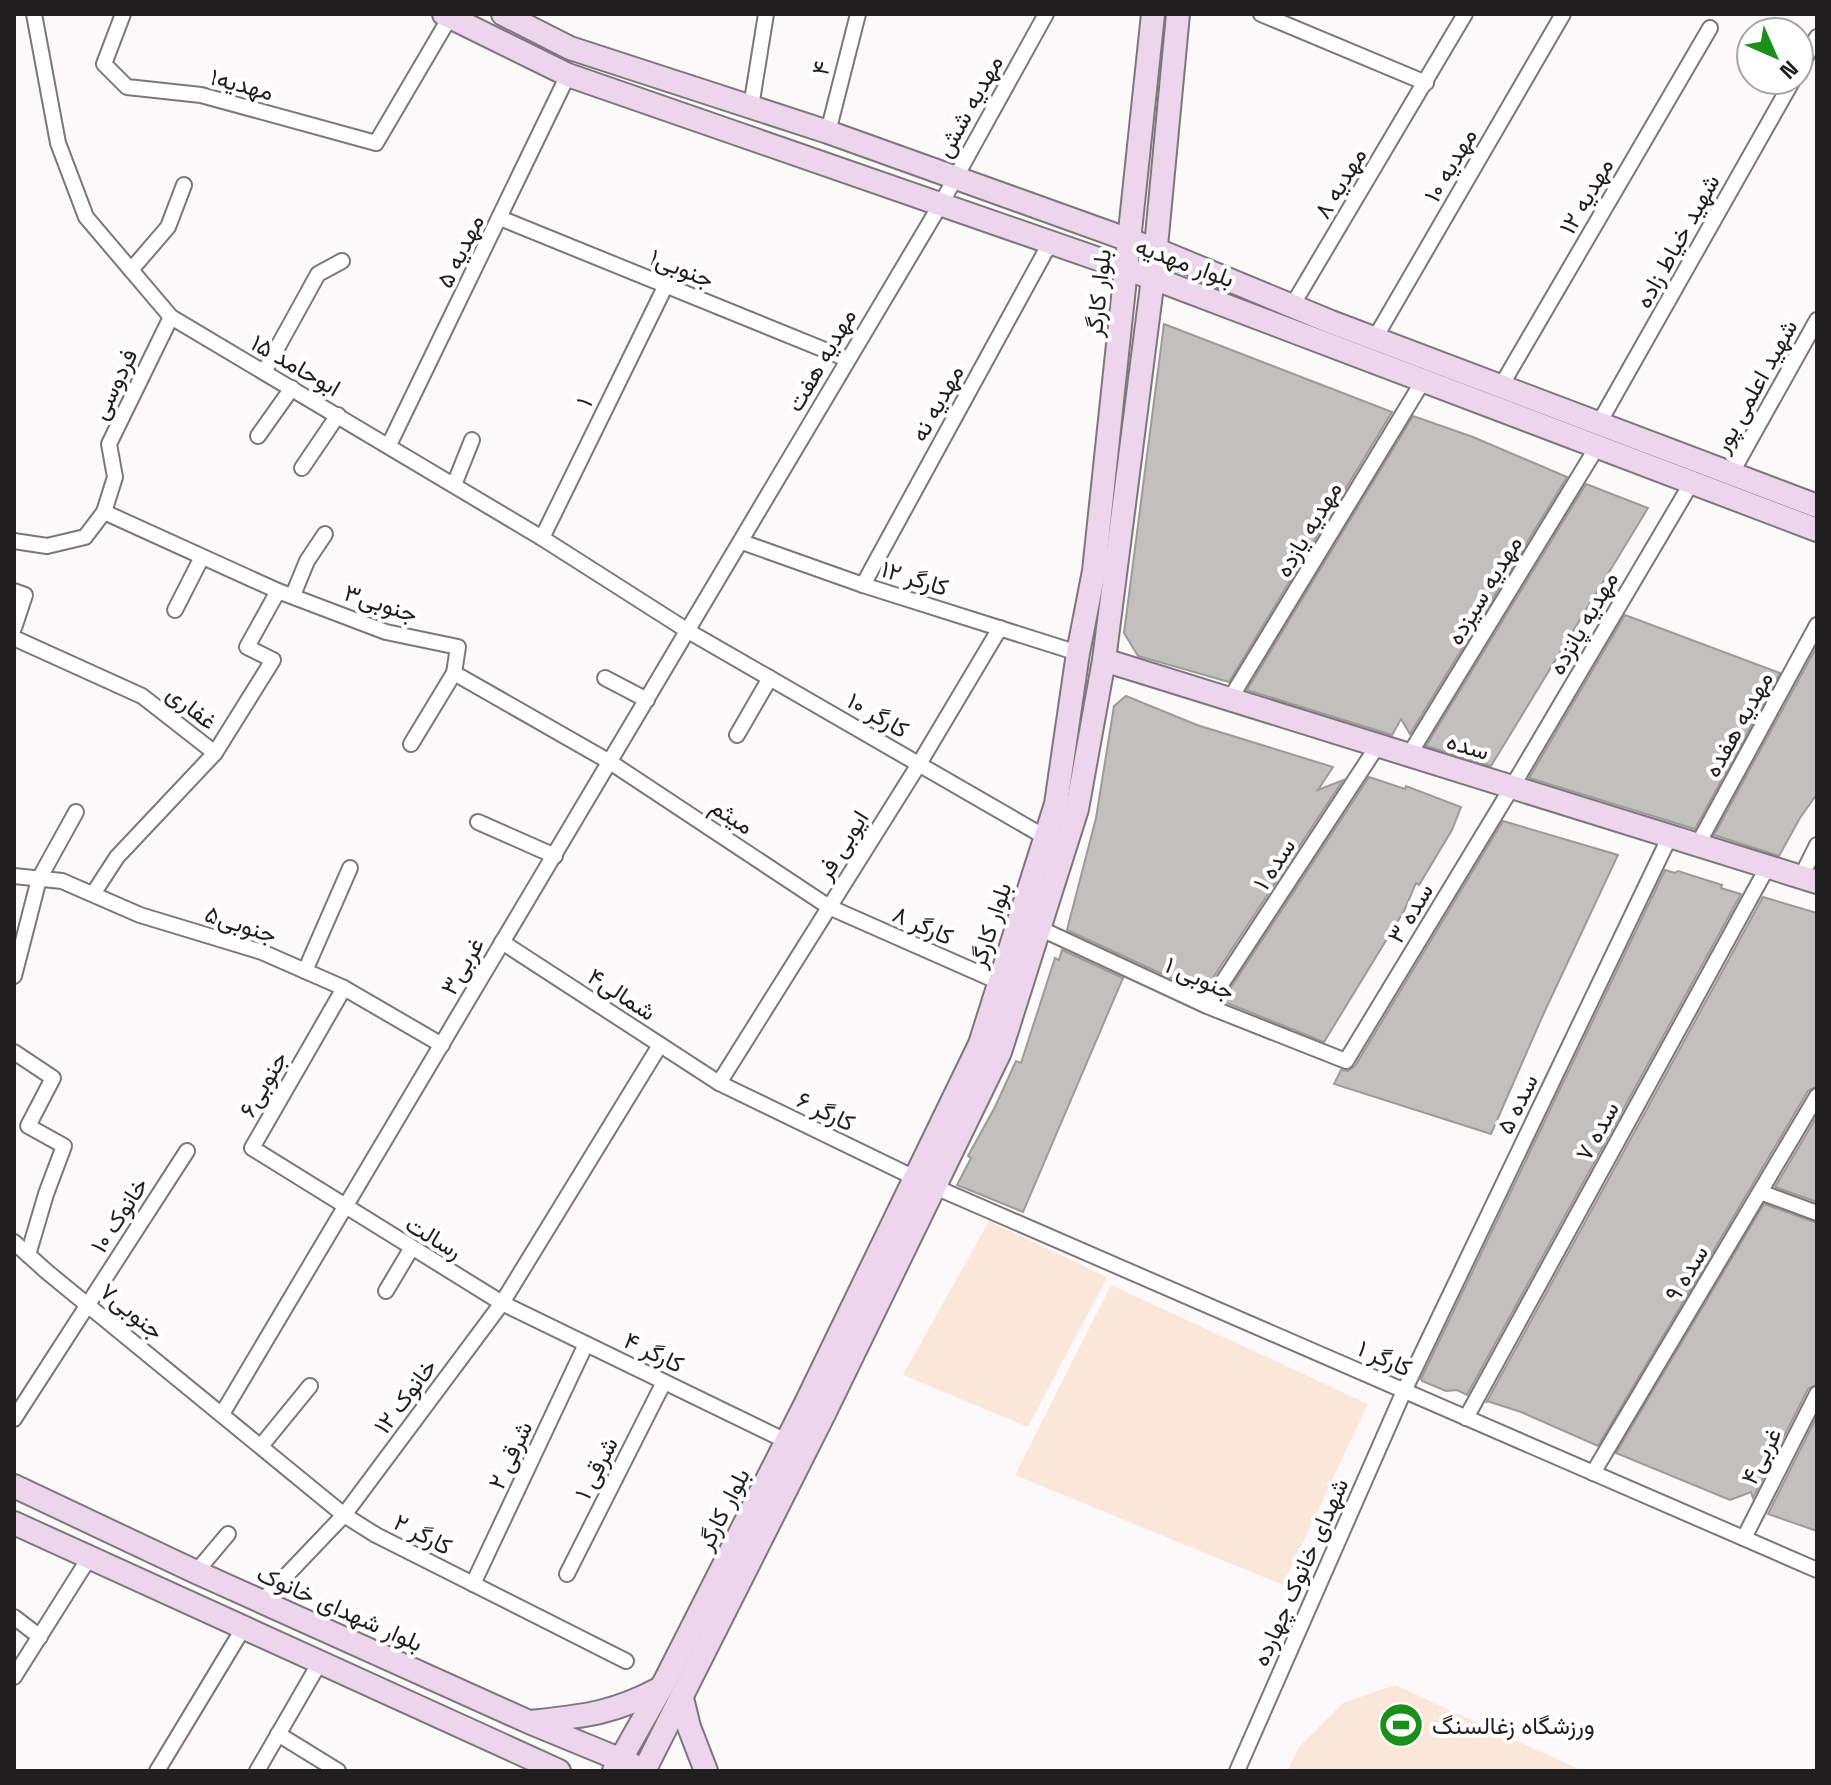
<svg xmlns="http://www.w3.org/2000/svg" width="1831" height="1785" viewBox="0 0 1831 1785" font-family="'Space Grotesk',Vazirmatn,sans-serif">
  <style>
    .green { fill: #fbe7da }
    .building { fill: #c3bfbe; stroke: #9e9a99; stroke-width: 2 }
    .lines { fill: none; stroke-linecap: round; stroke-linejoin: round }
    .street-casing { stroke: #7b7879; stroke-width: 18 }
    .secondary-casing { stroke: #7b7879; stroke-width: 26 }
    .street { stroke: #fff; stroke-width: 14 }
    .secondary { stroke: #edd5ed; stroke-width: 22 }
    .labels { text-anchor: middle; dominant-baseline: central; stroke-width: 8; stroke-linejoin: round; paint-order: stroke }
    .street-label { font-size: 24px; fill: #201e1f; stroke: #fff }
    .poi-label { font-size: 24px; fill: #201e1f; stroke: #fff; text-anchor: start }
  </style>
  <rect width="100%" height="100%" fill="#fdf8fa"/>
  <g class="green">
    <path d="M989,1221L1107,1277L1028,1427L903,1375Z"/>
    <path d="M1111,1285L1368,1404L1283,1585L1015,1475Z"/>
    <path d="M1395,1685L1583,1771H1287L1299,1747L1343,1703Z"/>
  </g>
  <g class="building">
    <path d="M1164,324L1392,412L1229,682L1138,656L1124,633Z"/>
    <path d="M1413,416L1473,437L1567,477L1410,734L1401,719L1392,735L1247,690Z"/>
    <path d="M1586,484L1648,508L1491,766L1426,746Z"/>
    <path d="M1625,615L1780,673L1695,829L1529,778Z"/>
    <path d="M1817,646V794L1800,818L1779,856L1714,835Z"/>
    <path d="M1126,696L1197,725L1333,767L1318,790L1343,780L1203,993L1067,930L1096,818L1114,706Z"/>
    <path d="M1369,777L1405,789L1406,786L1461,807L1452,830L1419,885L1416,883L1404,911L1324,1042L1222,1001Z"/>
    <path d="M1503,821L1618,855L1543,1015L1491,1134L1334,1084L1341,1070L1348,1071L1355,1066Z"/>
    <path d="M1665,870L1675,873L1678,871L1722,885L1721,888L1741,894L1467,1395L1457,1390L1446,1391L1422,1381L1421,1379Z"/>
    <path d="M1763,897L1817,913V1086L1808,1091L1598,1446L1521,1412L1487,1401L1486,1403Z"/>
    <path d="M1062,950L1123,978L1023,1212L957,1185L971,1158L968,1156L995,1107L1016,1061L1021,1063L1055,958L1059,960Z"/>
    <path d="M1817,1116V1202L1775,1187Z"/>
    <path d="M1764,1204L1817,1223V1384L1808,1389L1753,1498L1751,1492L1730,1500L1616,1453Z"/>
    <path d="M1817,1416V1531L1768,1514Z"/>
  </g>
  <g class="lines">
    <g class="street-casing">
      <g id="street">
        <path d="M34,14L58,143L86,217L171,317L542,538L688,631L1045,837"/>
        <path d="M123,14L104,64L127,87L201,95L376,143L450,17"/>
        <path d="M1261,14L1426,83"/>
        <path d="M1799,69L1817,37"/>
        <path d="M751,107L766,14"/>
        <path d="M828,132L858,14"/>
        <path d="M500,218L847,359"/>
        <path d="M131,270L168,227L184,185"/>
        <path d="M1292,306L1465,14"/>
        <path d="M1375,338L1563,14"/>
        <path d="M264,372L318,274L342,261"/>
        <path d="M1501,386L1710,28"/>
        <path d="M1599,423L1793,80"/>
        <path d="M258,436L292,388"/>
        <path d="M389,445L568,75"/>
        <path d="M302,468L338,415"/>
        <path d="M1731,474L1817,320"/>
        <path d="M454,485L472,440"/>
        <path d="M104,512L278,591L386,632L458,647L454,673L610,762L829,907L999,982"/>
        <path d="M542,538L666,285"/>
        <path d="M14,541L47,546L85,537L104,512L115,477L109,444L171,317"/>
        <path d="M742,542L863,585L1078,653"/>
        <path d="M863,585L1050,243"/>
        <path d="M14,591L25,595L14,628"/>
        <path d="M293,595L307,561L325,534"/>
        <path d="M175,610L202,557"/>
        <path d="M14,638L142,696L215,753L117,857L93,894"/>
        <path d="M605,678L647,700"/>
        <path d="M1230,699L1423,381"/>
        <path d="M737,735L770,678"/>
        <path d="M411,744L454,673"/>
        <path d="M215,753L273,660L247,647L278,591"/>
        <path d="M1409,755L1597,447"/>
        <path d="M478,822L555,856"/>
        <path d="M1698,844L1817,625"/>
        <path d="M14,876L62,881L140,915L262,952L344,988L442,1045"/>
        <path d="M1801,877L1817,845"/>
        <path d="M1039,928L1207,1006L1346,1061L1512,787L1692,482"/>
        <path d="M502,942L719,1083L915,1178"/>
        <path d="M305,971L350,868"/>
        <path d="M14,976L39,879L76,812"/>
        <path d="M344,988L252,1148L502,1303L786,1441"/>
        <path d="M1207,1006L1378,745"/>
        <path d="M14,1052L53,1078L28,1126L64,1146L46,1194L28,1255"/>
        <path d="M719,1083L919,764L1000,628"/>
        <path d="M935,1187L1817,1570"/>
        <path d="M1760,1192L1817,1213"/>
        <path d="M14,1242L46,1271L344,1515L376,1535L626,1661"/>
        <path d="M386,1291L411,1249"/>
        <path d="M222,1414L942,202L1046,14"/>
        <path d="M1466,1418L1768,866"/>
        <path d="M14,1419L187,1151"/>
        <path d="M261,1446L310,1386"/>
        <path d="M1593,1473L1817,1096"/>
        <path d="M1744,1538L1817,1394"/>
        <path d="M196,1572L228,1534"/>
        <path d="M567,1574L664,1382"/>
        <path d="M473,1584L586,1344"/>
        <path d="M262,1601L344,1515L502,1303L660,1045"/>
        <path d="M14,1617L40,1637"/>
        <path d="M14,1677L89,1558"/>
        <path d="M278,1734L338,1771"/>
        <path d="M157,1771L244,1627"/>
        <path d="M257,1771L320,1662"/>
        <path d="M1237,1771L1404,1391L1670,836"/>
      </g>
    </g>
    <g class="secondary-casing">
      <g id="secondary">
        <path d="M444,14L568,75L1153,278L1817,530"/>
        <path d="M503,14L570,48L828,132L1157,250L1331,322L1817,506"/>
        <path d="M1104,660L1817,882"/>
        <path d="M14,1486L196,1572L529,1722L631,1764"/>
        <path d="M14,1523L559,1771"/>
        <path d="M682,1698L689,1727L706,1771"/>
        <path d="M531,1722C583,1716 612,1714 659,1689"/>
        <path d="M614,1771L665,1681L805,1405L980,1044L1056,804L1078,653L1094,571L1153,14"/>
        <path d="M644,1771L824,1414L1000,1052L1077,809L1104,660L1153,278L1178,14"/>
      </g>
    </g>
    <use href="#street" class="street"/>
    <use href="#secondary" class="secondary"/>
  </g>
  <defs>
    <g id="stadium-disc" transform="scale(2.3)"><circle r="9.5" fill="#1a8f19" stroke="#fff"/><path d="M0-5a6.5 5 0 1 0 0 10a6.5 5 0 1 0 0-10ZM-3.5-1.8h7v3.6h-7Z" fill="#fff"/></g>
  </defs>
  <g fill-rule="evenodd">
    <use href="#stadium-disc" x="1401" y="1725"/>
  </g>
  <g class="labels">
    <g class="street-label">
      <text transform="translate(821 68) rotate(-76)">۴</text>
      <text transform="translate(242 84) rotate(15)">مهدیه۱</text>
      <text transform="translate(969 106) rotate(-61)">مهدیه شش</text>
      <text transform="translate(1450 165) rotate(-60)">مهدیه ۱۰</text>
      <text transform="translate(1340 183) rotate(-59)">مهدیه ۸</text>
      <text transform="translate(1586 196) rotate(-60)">مهدیه ۱۲</text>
      <text transform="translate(1677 241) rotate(-61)">شهید خیاط زاده</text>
      <text transform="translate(460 251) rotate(-64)">مهدیه ۵</text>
      <text transform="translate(1185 262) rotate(20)">بلوار مهدیه</text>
      <text transform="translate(682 268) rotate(22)">جنوبی۱</text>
      <text transform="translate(1098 293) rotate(-84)">بلوار کارگر</text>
      <text transform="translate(821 360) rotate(-60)">مهدیه هفت</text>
      <text transform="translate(296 365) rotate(30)">ابوحامد ۱۵</text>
      <text transform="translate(114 384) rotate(-64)">فردوسی</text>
      <text transform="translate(1755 386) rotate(-61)">شهید اعلمی پور</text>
      <text transform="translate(584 402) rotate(-64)">۱</text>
      <text transform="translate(937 403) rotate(-61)">مهدیه نه</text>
      <text transform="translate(1308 529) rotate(-59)">مهدیه یازده</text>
      <text transform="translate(915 578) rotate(17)">کارگر ۱۲</text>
      <text transform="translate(1484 590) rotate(-59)">مهدیه سیزده</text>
      <text transform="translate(381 603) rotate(18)">جنوبی۳</text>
      <text transform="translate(1583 623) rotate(-60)">مهدیه پانزده</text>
      <text transform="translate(192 707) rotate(38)">غفاری</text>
      <text transform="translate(878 715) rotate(30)">کارگر ۱۰</text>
      <text transform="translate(1738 724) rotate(-61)">مهدیه هفده</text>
      <text transform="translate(1468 746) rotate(17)">سده</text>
      <text transform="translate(732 816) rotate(33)">میثم</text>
      <text transform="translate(842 845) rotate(-58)">ایوبی فر</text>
      <text transform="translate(1274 864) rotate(-57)">سده ۱</text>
      <text transform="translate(1410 913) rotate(-59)">سده ۳</text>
      <text transform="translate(241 924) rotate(18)">جنوبی۵</text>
      <text transform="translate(923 925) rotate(24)">کارگر ۸</text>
      <text transform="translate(990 925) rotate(-72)">بلوار کارگر</text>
      <text transform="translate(462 966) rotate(-60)">غربی۳</text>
      <text transform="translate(1200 978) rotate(24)">۱ جنوبی</text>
      <text transform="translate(622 994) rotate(33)">شمالی۴</text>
      <text transform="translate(263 1084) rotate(-60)">جنوبی۶</text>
      <text transform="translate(1517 1104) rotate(-64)">سده ۵</text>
      <text transform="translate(826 1111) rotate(26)">کارگر ۶</text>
      <text transform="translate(1597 1131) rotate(-61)">سده ۷</text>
      <text transform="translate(119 1215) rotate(-57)">خانوک ۱۰</text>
      <text transform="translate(434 1237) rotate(31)">رسالت</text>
      <text transform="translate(1686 1273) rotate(-59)">سده ۹</text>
      <text transform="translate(132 1311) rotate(39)">جنوبی۷</text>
      <text transform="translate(654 1352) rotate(26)">کارگر ۴</text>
      <text transform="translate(1385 1358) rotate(24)">کارگر ۱</text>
      <text transform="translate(405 1396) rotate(-53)">خانوک ۱۲</text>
      <text transform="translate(510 1455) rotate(-65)">شرقی ۲</text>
      <text transform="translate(1761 1456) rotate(-63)">غربی۴</text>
      <text transform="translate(596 1468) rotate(-63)">شرقی ۱</text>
      <text transform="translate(723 1509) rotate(-63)">بلوار کارگر</text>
      <text transform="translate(423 1534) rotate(27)">کارگر ۲</text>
      <text transform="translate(1300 1572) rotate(-66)">شهدای خانوک چهارده</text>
      <text transform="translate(340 1608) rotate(24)">بلوار شهدای خانوک</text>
    </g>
    <g class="poi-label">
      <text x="1432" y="1725">ورزشگاه زغالسنگ</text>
    </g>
  </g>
  <rect width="1831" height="1785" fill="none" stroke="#201e1f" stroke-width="32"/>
  <g transform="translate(1775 56) rotate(135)"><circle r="38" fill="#ffffff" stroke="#a6a5a5" stroke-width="2"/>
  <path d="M0-6L14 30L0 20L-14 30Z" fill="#1a8f19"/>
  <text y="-12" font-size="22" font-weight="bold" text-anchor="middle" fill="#201e1f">N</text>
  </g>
</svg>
